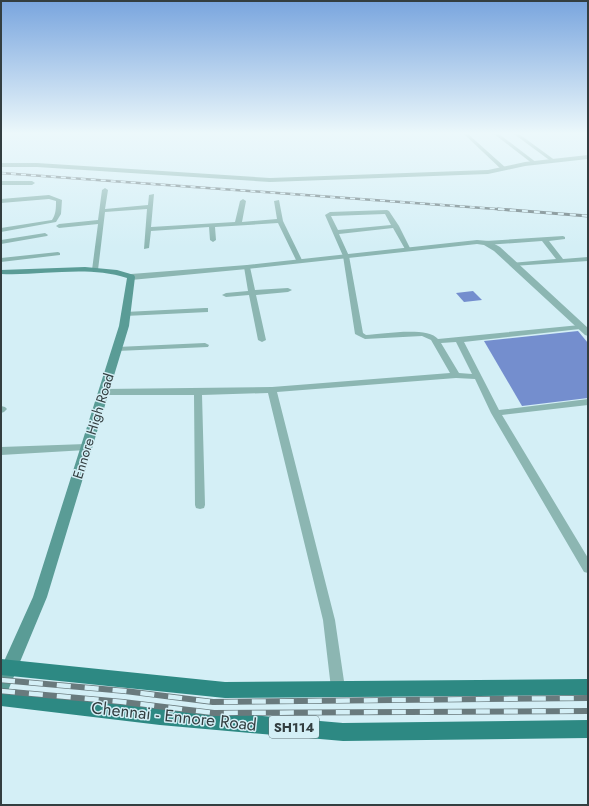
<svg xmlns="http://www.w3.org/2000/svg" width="589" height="806" viewBox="0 0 589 806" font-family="Jost,sans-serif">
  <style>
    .water { fill: #748ece }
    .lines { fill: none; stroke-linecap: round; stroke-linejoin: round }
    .minor { fill: #8cb6b2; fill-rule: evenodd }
    .tertiary { fill: #8cb6b2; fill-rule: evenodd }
    .secondary { fill: #5a9c96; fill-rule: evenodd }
    .primary { fill: #2d8983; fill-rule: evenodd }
    .rail-far2-casing { stroke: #697a7d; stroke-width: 2.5 }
    .rail-far1-casing { stroke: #697a7d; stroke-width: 3 }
    .rail-casing { stroke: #697a7d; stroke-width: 6 }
    .rail-far2 { stroke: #d4eff6; stroke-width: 1.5; stroke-dasharray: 5; stroke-linecap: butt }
    .rail-far1 { stroke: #d4eff6; stroke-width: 2; stroke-dasharray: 6; stroke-linecap: butt }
    .rail { stroke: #d4eff6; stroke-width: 4.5; stroke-dasharray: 14; stroke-linecap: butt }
    .labels { text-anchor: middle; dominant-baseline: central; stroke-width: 3; stroke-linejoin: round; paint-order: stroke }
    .shield { fill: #d4eff6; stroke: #637377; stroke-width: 1 }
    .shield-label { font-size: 13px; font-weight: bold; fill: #333e40 }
    .street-label { font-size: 14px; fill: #333e40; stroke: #d4eff6 }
    .near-street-label { font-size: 17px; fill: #333e40; stroke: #d4eff6 }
  </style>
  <rect width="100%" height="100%" fill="#d4eff6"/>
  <g class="water">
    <path d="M473,291L482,300L464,302L456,293Z"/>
    <path d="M578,331L588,343V398L522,406L484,341Z"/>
  </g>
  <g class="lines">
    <g class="minor">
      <path d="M464,134H468L506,168V170H502Z"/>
      <path d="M494,134H499L537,163L533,164Z"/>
      <path d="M514,134H519L556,161L552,162Z"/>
      <path d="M1,181H32L35,183L32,185H1Z"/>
      <path d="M105,188L108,190L105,209L148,205L149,195L154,194L151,227L235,222L240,201L243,199L246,201L242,222L277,219L274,201L279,200L283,221L302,260L299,262L296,260L278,223L215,227L216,240L213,242L210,240L209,227L151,231L149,248L144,249L147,209L105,212L98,270L95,272L93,271L92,270L98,224L59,228L56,226L59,224L98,220L102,190Z"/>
      <path d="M49,195L62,200L61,214L56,222L1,232V228L52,220C56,214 56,208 56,201L49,199L1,203V199Z"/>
      <path d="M387,210L389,211L399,226L410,248L409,249H405L393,228L339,234L349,256L363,333L366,335C382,334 428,326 438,339L580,325L584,327L580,329L464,342L499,410L588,399V405L502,415L588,558V573L584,572L491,413L475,379L456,378L277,392L335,620L345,688L343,693L338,695L333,693L331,688L323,620L268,393L202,395L205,505L204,508L200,509L196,508L195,505L194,395H103L99,392L103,389L272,387L450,373L431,340L422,336L365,339L355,334L343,256L325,215L330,212ZM385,214L391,225L338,230L331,216ZM456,342L472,374L459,373L441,343Z"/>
      <path d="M45,233L48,235L47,236L1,244V240Z"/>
      <path d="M563,236L565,237V239L549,241L563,259L588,257V261L513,266L511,265V263L556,259L542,241L486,245L483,243L486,241Z"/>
      <path d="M58,252L60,253V255L1,262V258Z"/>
      <path d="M247,265L250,267L255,290L288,288L292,290L288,292L256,295L266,340L262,342L258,340L249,295L226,297L222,295L226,293L248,291L244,267Z"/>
      <path d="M205,308H208V312L125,316L121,314L125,312Z"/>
      <path d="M205,343L209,345L208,347L117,351L113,349L117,347Z"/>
      <path d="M1,406L5,407L7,409L4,412L1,413Z"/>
      <path d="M86,444L89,445L91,447L89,449L86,450L1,455V447Z"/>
    </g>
    <g class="tertiary">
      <path d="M588,155V159L525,166L488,174L270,182L37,167H1V163H37L270,178L488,170L525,162Z"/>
      <path d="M477,240L489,241L500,247L588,328V336L585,335L494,251L484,245L477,244L247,269L131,280L127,277L131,274L247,265Z"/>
    </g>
    <path class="secondary" d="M85,267L117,270L134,275L135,277L129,326L47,597L7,693L1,695V668L33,597L119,326L127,278C86,265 42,276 1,274V270Z"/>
    <g class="primary">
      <path d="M1,659L225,682L588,679V695L225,698L1,675Z"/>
      <path d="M1,688L160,707L343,723L588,720V738L343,741L160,725L1,706Z"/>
    </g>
    <g class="rail-far2-casing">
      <path id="rail-far2" d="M1,173L511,210"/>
    </g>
    <g class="rail-far1-casing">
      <path id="rail-far1" d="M498,209L588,216"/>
    </g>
    <g class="rail-casing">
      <g id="rail">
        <path d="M1,680L125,691L213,702L588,698"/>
        <path d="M1,691L123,702L214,713L588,711"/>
      </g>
    </g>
    <use href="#rail-far2" class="rail-far2"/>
    <use href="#rail-far1" class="rail-far1"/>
    <use href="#rail" class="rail"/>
  </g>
  <linearGradient id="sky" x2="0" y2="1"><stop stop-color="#79a5de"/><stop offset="0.54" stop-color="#ecf8fb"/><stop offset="1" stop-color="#ecf8fb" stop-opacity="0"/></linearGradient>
  <rect width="589" height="247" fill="url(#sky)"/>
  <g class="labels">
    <rect class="shield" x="269" y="716" width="50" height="22" rx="3"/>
    <g class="shield-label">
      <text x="294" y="727">SH114</text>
    </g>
    <g class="street-label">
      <text transform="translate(93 426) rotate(-73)">Ennore High Road</text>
    </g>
    <g class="near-street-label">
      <text transform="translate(174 716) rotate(6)">Chennai - Ennore Road</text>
    </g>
  </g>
  <rect width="589" height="806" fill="none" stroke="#333e40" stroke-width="4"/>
</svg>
